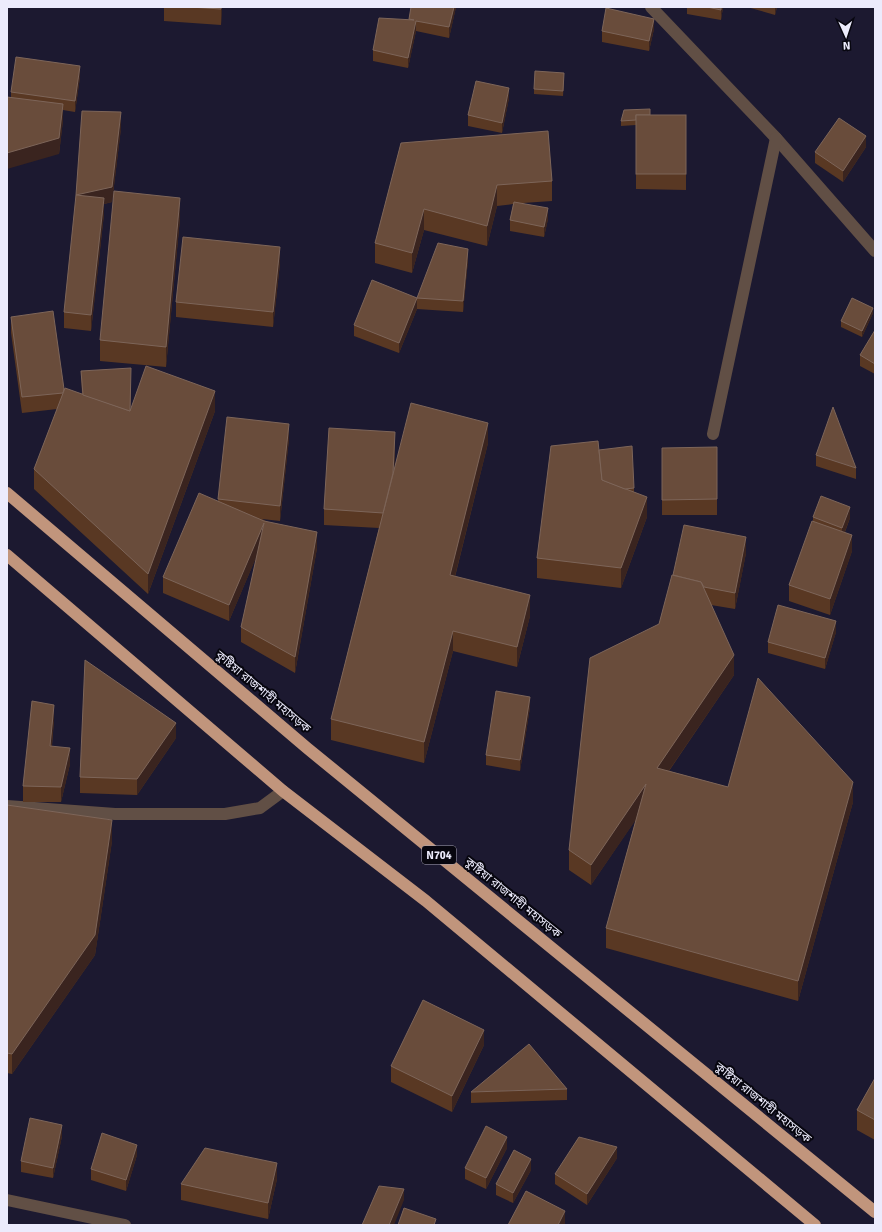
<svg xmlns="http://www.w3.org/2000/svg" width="882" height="1232" viewBox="0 0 882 1232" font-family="Signika,'Noto Sans Bengali',sans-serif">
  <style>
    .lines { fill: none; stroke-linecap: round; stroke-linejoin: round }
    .street { stroke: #614f45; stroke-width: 12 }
    .highway { stroke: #c1957c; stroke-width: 12 }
    .wall { fill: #593823 }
    .shaded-wall { fill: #3a241f }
    .building { fill: #694c3b; stroke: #7d6559 }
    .labels { text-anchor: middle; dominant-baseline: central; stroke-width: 4; stroke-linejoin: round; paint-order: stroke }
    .shield { fill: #07060f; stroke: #a7a6b5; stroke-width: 1 }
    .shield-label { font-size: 11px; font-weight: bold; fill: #ecebfc }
    .street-label { font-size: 12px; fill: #ecebfc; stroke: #07060f }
  </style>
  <rect width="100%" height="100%" fill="#1c1930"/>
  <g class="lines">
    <g class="street">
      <path d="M651,7L776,138L875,251"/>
      <path d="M713,434L776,138"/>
      <path d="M7,806L115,814H225L260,808L283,791"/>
      <path d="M7,1200L125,1225"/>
    </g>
    <g class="highway">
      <path d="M7,493L307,748L875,1212"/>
      <path d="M7,555L283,791L426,901L815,1225"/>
    </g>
  </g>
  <g class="wall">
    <path d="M164,7H222L221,25L164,21Z"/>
    <path d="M411,7H456L449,38L416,31L408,68L373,61V50L409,20Z"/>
    <path d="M687,7H723L721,20L687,14Z"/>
    <path d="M747,7H777L775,15Z"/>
    <path d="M654,29L649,51L602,42V31Z"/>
    <path d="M80,77L75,112L63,110V120L59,154L11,98V92Z"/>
    <path d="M564,79L563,96L534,94V89Z"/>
    <path d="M509,98L502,133L468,126V115Z"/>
    <path d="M650,115H686V190L636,189V125L621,126V121Z"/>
    <path d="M121,128L112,202L104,204V214L91,331L64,328V312Z"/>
    <path d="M401,143L552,181V201L523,203L548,219L544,237L510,231V220L513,204L497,206L487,246L424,230L412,273L375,263V243Z"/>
    <path d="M866,147L843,182L815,163V152Z"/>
    <path d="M180,218L166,367L100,361V340Z"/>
    <path d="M468,260L463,312L417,309L399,353L354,336V325L417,298Z"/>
    <path d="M280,263L273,327L176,317V302Z"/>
    <path d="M873,313L862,337L841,327V321Z"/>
    <path d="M11,317L64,389L82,394L81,371L131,384L130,410L215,411L148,594L34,489V469L57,409L22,413L11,333Z"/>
    <path d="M875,330V374L860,366V355Z"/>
    <path d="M289,439L280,521L262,519L317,548L295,673L241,642V627L257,555L229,621L163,593V577L218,501V499Z"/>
    <path d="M488,443L455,577L530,616L517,667L453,651L424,763L331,740V719L379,528L324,525V509L395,448L394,469Z"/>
    <path d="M662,448L717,499V515H662Z"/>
    <path d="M599,450L634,488V492L647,517L621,588L537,578V558Z"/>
    <path d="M816,455L856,468V479L816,466Z"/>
    <path d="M813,517L850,518L845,532L852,551L830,615L789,601V585L813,521Z"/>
    <path d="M746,553L735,609L711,605L734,675L669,771L728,787L853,802L798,1001L606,948V928L636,819L591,885L569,870V850L659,624L673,575Z"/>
    <path d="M836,632L825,669L768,653V642Z"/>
    <path d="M530,707L520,771L486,765V755Z"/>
    <path d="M54,720L52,746L70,764L61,802H23V786Z"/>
    <path d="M176,738L137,795L80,793V777Z"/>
    <path d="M7,805L112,841L95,955L12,1074L7,1073Z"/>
    <path d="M484,1045L452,1112L391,1082V1066Z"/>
    <path d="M875,1078V1140L857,1130V1110Z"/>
    <path d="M567,1089V1100L471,1103V1092Z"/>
    <path d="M62,1136L53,1178L21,1172V1161Z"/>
    <path d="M507,1148L486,1189L465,1179V1168Z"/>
    <path d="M137,1155L126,1191L91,1180V1169Z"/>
    <path d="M617,1158L587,1205L555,1184V1174Z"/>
    <path d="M531,1170L513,1203L496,1195V1184Z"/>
    <path d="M277,1179L268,1219L181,1200V1184Z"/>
  </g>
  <g class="shaded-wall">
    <path d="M221,7H222L221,25Z"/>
    <path d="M454,7H456L449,38V27Z"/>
    <path d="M721,7H723L721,20Z"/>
    <path d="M775,7H777L775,15Z"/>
    <path d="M654,19V29L649,51V41Z"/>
    <path d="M416,21V31L408,68V58Z"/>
    <path d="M80,66V77L75,112V101Z"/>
    <path d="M509,88V98L502,133V123Z"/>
    <path d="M63,104V120L59,154L7,169V153Z"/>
    <path d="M121,112V128L112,202L104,204V214L91,331V315L76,195Z"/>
    <path d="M866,136V147L843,182V171Z"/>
    <path d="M497,185V206L487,246V226Z"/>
    <path d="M180,198V218L166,367V347Z"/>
    <path d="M548,208V219L544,237V227Z"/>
    <path d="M424,209V230L412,273V253Z"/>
    <path d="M280,247V263L273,327V312Z"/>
    <path d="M468,249V260L463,312V301Z"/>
    <path d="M417,298V309L399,353V343Z"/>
    <path d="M873,308V313L862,337V331Z"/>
    <path d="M215,391V411L148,594V574Z"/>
    <path d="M488,423V443L450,596V575Z"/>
    <path d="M289,424V439L280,521V506Z"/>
    <path d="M395,432V448L393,495L384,528Z"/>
    <path d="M647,497V517L621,588V568Z"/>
    <path d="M850,507V518L842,539V528Z"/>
    <path d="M264,523V539L229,621V605Z"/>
    <path d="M317,532V548L295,673V657Z"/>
    <path d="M852,535V551L830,615V599Z"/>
    <path d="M746,537V553L735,609V593Z"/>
    <path d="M530,595V616L517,667V647Z"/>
    <path d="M836,621V632L825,669V658Z"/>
    <path d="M453,631V651L424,763V742Z"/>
    <path d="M734,655V675L657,788V768Z"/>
    <path d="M530,697V707L520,771V760Z"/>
    <path d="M54,705V720L50,761V746Z"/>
    <path d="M176,723V738L137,795V779Z"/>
    <path d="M70,748V764L61,802V787Z"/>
    <path d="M853,782V802L798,1001V981Z"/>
    <path d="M646,784V805L591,885V865Z"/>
    <path d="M112,820V841L95,955L12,1074V1054Z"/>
    <path d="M484,1030V1045L452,1112V1096Z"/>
    <path d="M62,1125V1136L53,1178V1168Z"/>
    <path d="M507,1137V1148L486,1189V1178Z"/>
    <path d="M137,1145V1155L126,1191V1180Z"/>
    <path d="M617,1147V1158L587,1205V1194Z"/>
    <path d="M531,1159V1170L513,1203V1193Z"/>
    <path d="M277,1163V1179L268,1219V1203Z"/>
    <path d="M404,1189V1200L394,1225H389Z"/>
    <path d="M565,1211V1225H558Z"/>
  </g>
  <g class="building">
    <path d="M190,7H221V9Z"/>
    <path d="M411,7H454L449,27L416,21L408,58L373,50L379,18L414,20L409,19Z"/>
    <path d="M707,7H721V10Z"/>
    <path d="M606,8L654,19L649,41L602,31Z"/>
    <path d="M16,57L80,66L75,101L11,92Z"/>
    <path d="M535,71L564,73L563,91L534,89Z"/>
    <path d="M476,81L509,88L502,123L468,115Z"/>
    <path d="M7,97L63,104L59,138L7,153Z"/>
    <path d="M650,109V115H636V120L621,121L624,110Z"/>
    <path d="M82,111L121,112L112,187L76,195Z"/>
    <rect x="636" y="115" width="50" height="59"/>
    <path d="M839,118L866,136L843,171L815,152Z"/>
    <path d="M548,131L552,181L497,185L487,226L424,209L412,253L375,243L401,143Z"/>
    <path d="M114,191L180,198L166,347L100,340Z"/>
    <path d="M76,195L104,198L91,315L64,312Z"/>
    <path d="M514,202L548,208L544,227L510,220Z"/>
    <path d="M183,237L280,247L273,312L176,302Z"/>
    <path d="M438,243L468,249L463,301L417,298Z"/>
    <path d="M372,280L417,298L399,343L354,325Z"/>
    <path d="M852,298L873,308L862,331L841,321Z"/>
    <path d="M53,311L64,389L63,393L22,397L11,317Z"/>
    <path d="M875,330V364L860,355Z"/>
    <path d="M146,366L215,391L148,574L34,469L65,388L130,411Z"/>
    <path d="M131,368L130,411L83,395L81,371Z"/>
    <path d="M411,403L488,423L450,575L530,595L517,647L453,631L424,742L331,719Z"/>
    <path d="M833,407L856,468L816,455Z"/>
    <path d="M227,417L289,424L280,506L218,499Z"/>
    <path d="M329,428L395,432L393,473L383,513L324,509Z"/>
    <path d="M598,441L602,480L647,497L621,568L537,558L551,446Z"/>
    <path d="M632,446L634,488L625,489L602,480L599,450Z"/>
    <path d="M717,447V499L662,500V448Z"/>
    <path d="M199,493L264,521L317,532L295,657L241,627L264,523L229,605L163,577Z"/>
    <path d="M821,496L850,507L842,528L813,517Z"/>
    <path d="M812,521L852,535L830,599L789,585Z"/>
    <path d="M684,525L746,537L735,593L704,587L701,582L673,575Z"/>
    <path d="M672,575L701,582L734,655L657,768L728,787L758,678L853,782L798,981L606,928L646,784L591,865L569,850L590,658L659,624Z"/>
    <path d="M778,605L836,621L825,658L768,642Z"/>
    <path d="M85,660L176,723L137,779L80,777Z"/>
    <path d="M496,691L530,697L520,760L486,755Z"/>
    <path d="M32,701L54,705L50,746L70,748L61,787L23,786Z"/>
    <path d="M7,805L112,820L95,935L12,1054L7,1053Z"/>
    <path d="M423,1000L484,1030L452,1096L391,1066Z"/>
    <path d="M529,1044L567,1089L471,1092Z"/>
    <path d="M875,1078V1120L857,1110Z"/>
    <path d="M30,1118L62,1125L53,1168L21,1161Z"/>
    <path d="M486,1126L507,1137L486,1178L465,1168Z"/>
    <path d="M102,1133L137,1145L126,1180L91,1169Z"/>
    <path d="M579,1137L617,1147L587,1194L555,1174Z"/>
    <path d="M205,1148L277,1163L268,1203L181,1184Z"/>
    <path d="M514,1150L531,1159L513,1193L496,1184Z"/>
    <path d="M379,1186L404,1189L389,1225H362Z"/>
    <path d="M526,1191L565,1211L558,1225H508Z"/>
    <path d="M404,1208L436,1219L434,1225H398Z"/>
  </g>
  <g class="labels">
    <rect class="shield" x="422" y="846" width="34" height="18" rx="3"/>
    <g class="shield-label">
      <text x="439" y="855">N704</text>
    </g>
    <g class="street-label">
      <text transform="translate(263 692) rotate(40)">কুষ্টিয়া রাজশাহী মহাসড়ক</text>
      <text transform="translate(513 898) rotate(39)">কুষ্টিয়া রাজশাহী মহাসড়ক</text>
      <text transform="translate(763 1103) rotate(39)">কুষ্টিয়া রাজশাহী মহাসড়ক</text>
    </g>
  </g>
  <rect width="882" height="1232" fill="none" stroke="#ecebfc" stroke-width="16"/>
  <g transform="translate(846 36) rotate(177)" stroke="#07060f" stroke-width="3" paint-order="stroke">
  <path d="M0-3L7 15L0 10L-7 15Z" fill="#ecebfc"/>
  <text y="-6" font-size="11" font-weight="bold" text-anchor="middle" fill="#ecebfc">N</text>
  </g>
</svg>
